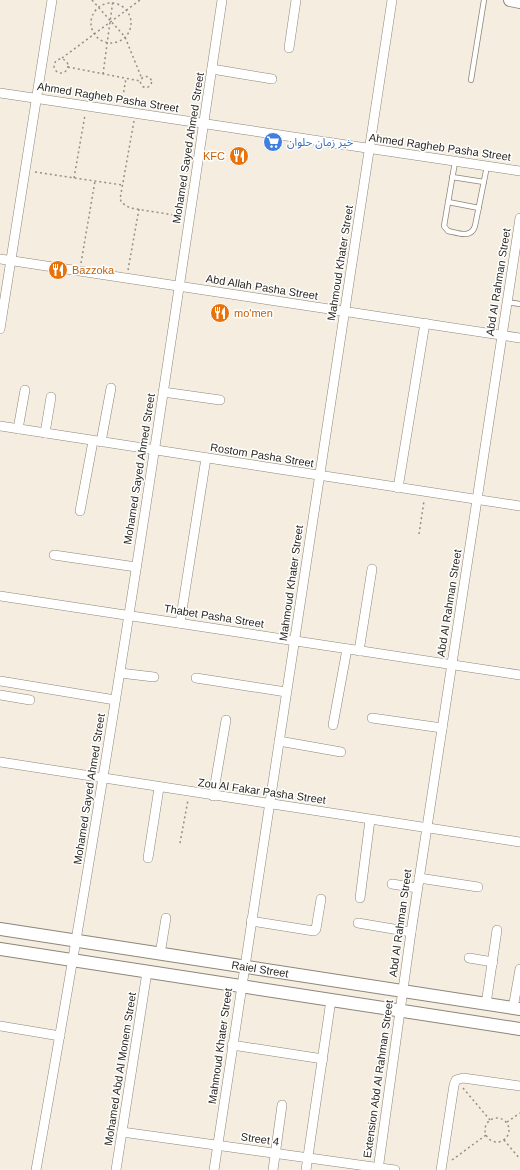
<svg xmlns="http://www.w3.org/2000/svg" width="520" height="1170" viewBox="0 0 520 1170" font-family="Arial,'Noto Sans Arabic',sans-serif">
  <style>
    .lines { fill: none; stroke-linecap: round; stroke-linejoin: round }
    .service-casing { stroke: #8d8679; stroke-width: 6 }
    .minor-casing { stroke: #8d8679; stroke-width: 10 }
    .tertiary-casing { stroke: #8d8679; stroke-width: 14 }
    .path { stroke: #958f85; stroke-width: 1.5; stroke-dasharray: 2 3; stroke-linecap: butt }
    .service { stroke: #fff; stroke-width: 4.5 }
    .minor { stroke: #fff; stroke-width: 9 }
    .tertiary { stroke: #fff; stroke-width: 12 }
    .labels { text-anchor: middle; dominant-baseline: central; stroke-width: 3; stroke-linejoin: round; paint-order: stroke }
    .street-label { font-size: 11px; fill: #2a2721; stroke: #fff }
    .shop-label { font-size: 11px; fill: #366cbe; stroke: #fff; text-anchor: start }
    .food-label { font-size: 11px; fill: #c56008; stroke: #fff; text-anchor: start }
  </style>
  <rect width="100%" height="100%" fill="#f5eddf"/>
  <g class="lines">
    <g class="service-casing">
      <g id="service">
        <path d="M471,80L484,0"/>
        <path d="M455,162L444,226L448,231C458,233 471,239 475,226L487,166"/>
        <path d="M452,177L484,182"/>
        <path d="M448,202L479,208"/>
        <path d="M507,302L520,304"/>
      </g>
    </g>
    <g class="minor-casing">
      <g id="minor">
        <path d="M289,48L296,0"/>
        <path d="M212,69L272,79"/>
        <path d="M0,93L520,171"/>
        <path d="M0,259L520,338"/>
        <path d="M0,329L52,0"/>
        <path d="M163,392L220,400"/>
        <path d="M0,426L520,506"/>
        <path d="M18,429L25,390"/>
        <path d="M45,433L51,397"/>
        <path d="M101,442L111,388"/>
        <path d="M398,488L425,323"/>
        <path d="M80,511L93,441"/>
        <path d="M54,555L136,567"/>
        <path d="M0,596L520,675"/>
        <path d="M180,623L206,458"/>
        <path d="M359,651L372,569"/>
        <path d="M120,673L154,677"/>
        <path d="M196,678L286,692"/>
        <path d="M0,681L115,700"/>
        <path d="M0,695L30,700"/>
        <path d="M372,718L442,728"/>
        <path d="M333,725L347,649"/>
        <path d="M279,741L341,752"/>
        <path d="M0,762L520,842"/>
        <path d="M213,796L226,720"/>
        <path d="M148,858L159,788"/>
        <path d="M419,878L478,887"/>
        <path d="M392,884L417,888"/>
        <path d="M360,898L370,820"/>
        <path d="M251,921L314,931L316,929L321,899"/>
        <path d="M358,923L411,932"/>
        <path d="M160,954L166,918"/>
        <path d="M469,958L493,962"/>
        <path d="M486,1004L497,930"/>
        <path d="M513,1008L520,969"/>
        <path d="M0,1026L60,1036"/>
        <path d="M232,1045L323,1059"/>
        <path d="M122,1132L395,1170"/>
        <path d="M36,1170C106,781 164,391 222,0"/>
        <path d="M116,1170L147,972"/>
        <path d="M214,1170L392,0"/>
        <path d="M273,1170L282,1105"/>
        <path d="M306,1170L331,1000"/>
        <path d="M378,1170L411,932L520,218"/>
        <path d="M441,1170L454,1085L456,1080L463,1078L520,1086"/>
      </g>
    </g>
    <g class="tertiary-casing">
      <g id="tertiary">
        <path d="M510,0L520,2"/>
        <path d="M0,929L520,1009"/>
        <path d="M0,949L520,1029"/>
      </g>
    </g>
    <g class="path">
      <path d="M92,0L125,37L142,79"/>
      <circle cx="111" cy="23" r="20"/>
      <path d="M62,58L140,0"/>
      <circle cx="61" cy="66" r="7"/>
      <path d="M68,67L140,81"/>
      <path d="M103,74L113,0"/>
      <circle cx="146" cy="82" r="5.5"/>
      <path d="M122,102L126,78"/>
      <path d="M134,121L120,199L122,203L130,208L180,216"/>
      <path d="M35,172L122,185"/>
      <path d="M74,178L85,115"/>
      <path d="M81,263L95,181"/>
      <path d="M128,270L139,209"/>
      <path d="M419,534L424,501"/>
      <path d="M180,843L188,800"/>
      <path d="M463,1088L490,1120"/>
      <circle cx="497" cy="1130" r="12"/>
      <path d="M507,1122L520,1113"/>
      <path d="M504,1140L520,1159"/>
      <path d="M452,1160L486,1135"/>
    </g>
    <use href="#service" class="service"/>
    <use href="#minor" class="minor"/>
    <use href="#tertiary" class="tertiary"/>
  </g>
  <defs>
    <g id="supermarket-disc" transform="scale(1)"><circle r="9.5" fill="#3f7fe0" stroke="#fff"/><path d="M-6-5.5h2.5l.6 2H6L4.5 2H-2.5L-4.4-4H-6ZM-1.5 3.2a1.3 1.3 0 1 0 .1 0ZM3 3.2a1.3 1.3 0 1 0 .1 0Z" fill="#fff"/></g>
    <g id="restaurant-disc" transform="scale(1)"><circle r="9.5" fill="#e8710a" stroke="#fff"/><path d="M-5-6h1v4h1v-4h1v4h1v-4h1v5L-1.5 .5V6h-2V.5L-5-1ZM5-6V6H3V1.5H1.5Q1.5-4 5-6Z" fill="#fff"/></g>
  </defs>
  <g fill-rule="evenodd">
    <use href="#supermarket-disc" x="273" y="142"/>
    <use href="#restaurant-disc" x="239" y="156"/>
    <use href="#restaurant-disc" x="58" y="270"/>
    <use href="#restaurant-disc" x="220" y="313"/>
  </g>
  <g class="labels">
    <g class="street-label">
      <text transform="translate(108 97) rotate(9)">Ahmed Ragheb Pasha Street</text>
      <text transform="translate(440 147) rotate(8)">Ahmed Ragheb Pasha Street</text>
      <text transform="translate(188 148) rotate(-81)">Mohamed Sayed Ahmed Street</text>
      <text transform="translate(340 263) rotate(-81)">Mahmoud Khater Street</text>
      <text transform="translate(498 282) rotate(-81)">Abd Al Rahman Street</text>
      <text transform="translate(262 287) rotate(9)">Abd Allah Pasha Street</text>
      <text transform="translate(262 455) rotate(9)">Rostom Pasha Street</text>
      <text transform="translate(139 469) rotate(-81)">Mohamed Sayed Ahmed Street</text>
      <text transform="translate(291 583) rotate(-82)">Mahmoud Khater Street</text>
      <text transform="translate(449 603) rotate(-81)">Abd Al Rahman Street</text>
      <text transform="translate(214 616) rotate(9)">Thabet Pasha Street</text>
      <text transform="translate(89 789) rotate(-81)">Mohamed Sayed Ahmed Street</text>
      <text transform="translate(262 791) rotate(8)">Zou Al Fakar Pasha Street</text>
      <text transform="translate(400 923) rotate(-82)">Abd Al Rahman Street</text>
      <text transform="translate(260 969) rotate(9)">Raiel Street</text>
      <text transform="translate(220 1046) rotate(-82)">Mahmoud Khater Street</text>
      <text transform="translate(120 1069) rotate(-81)">Mohamed Abd Al Monem Street</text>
      <text transform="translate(378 1079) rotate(-82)">Extension Abd Al Rahman Street</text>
      <text transform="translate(260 1139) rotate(8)">Street 4</text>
    </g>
    <g class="shop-label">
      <text x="287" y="142">خير زمان حلوان</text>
    </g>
    <g class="food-label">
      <text x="225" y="156" text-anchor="end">KFC</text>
      <text x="72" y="270">Bazzoka</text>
      <text x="234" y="313">mo'men</text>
    </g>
  </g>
</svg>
